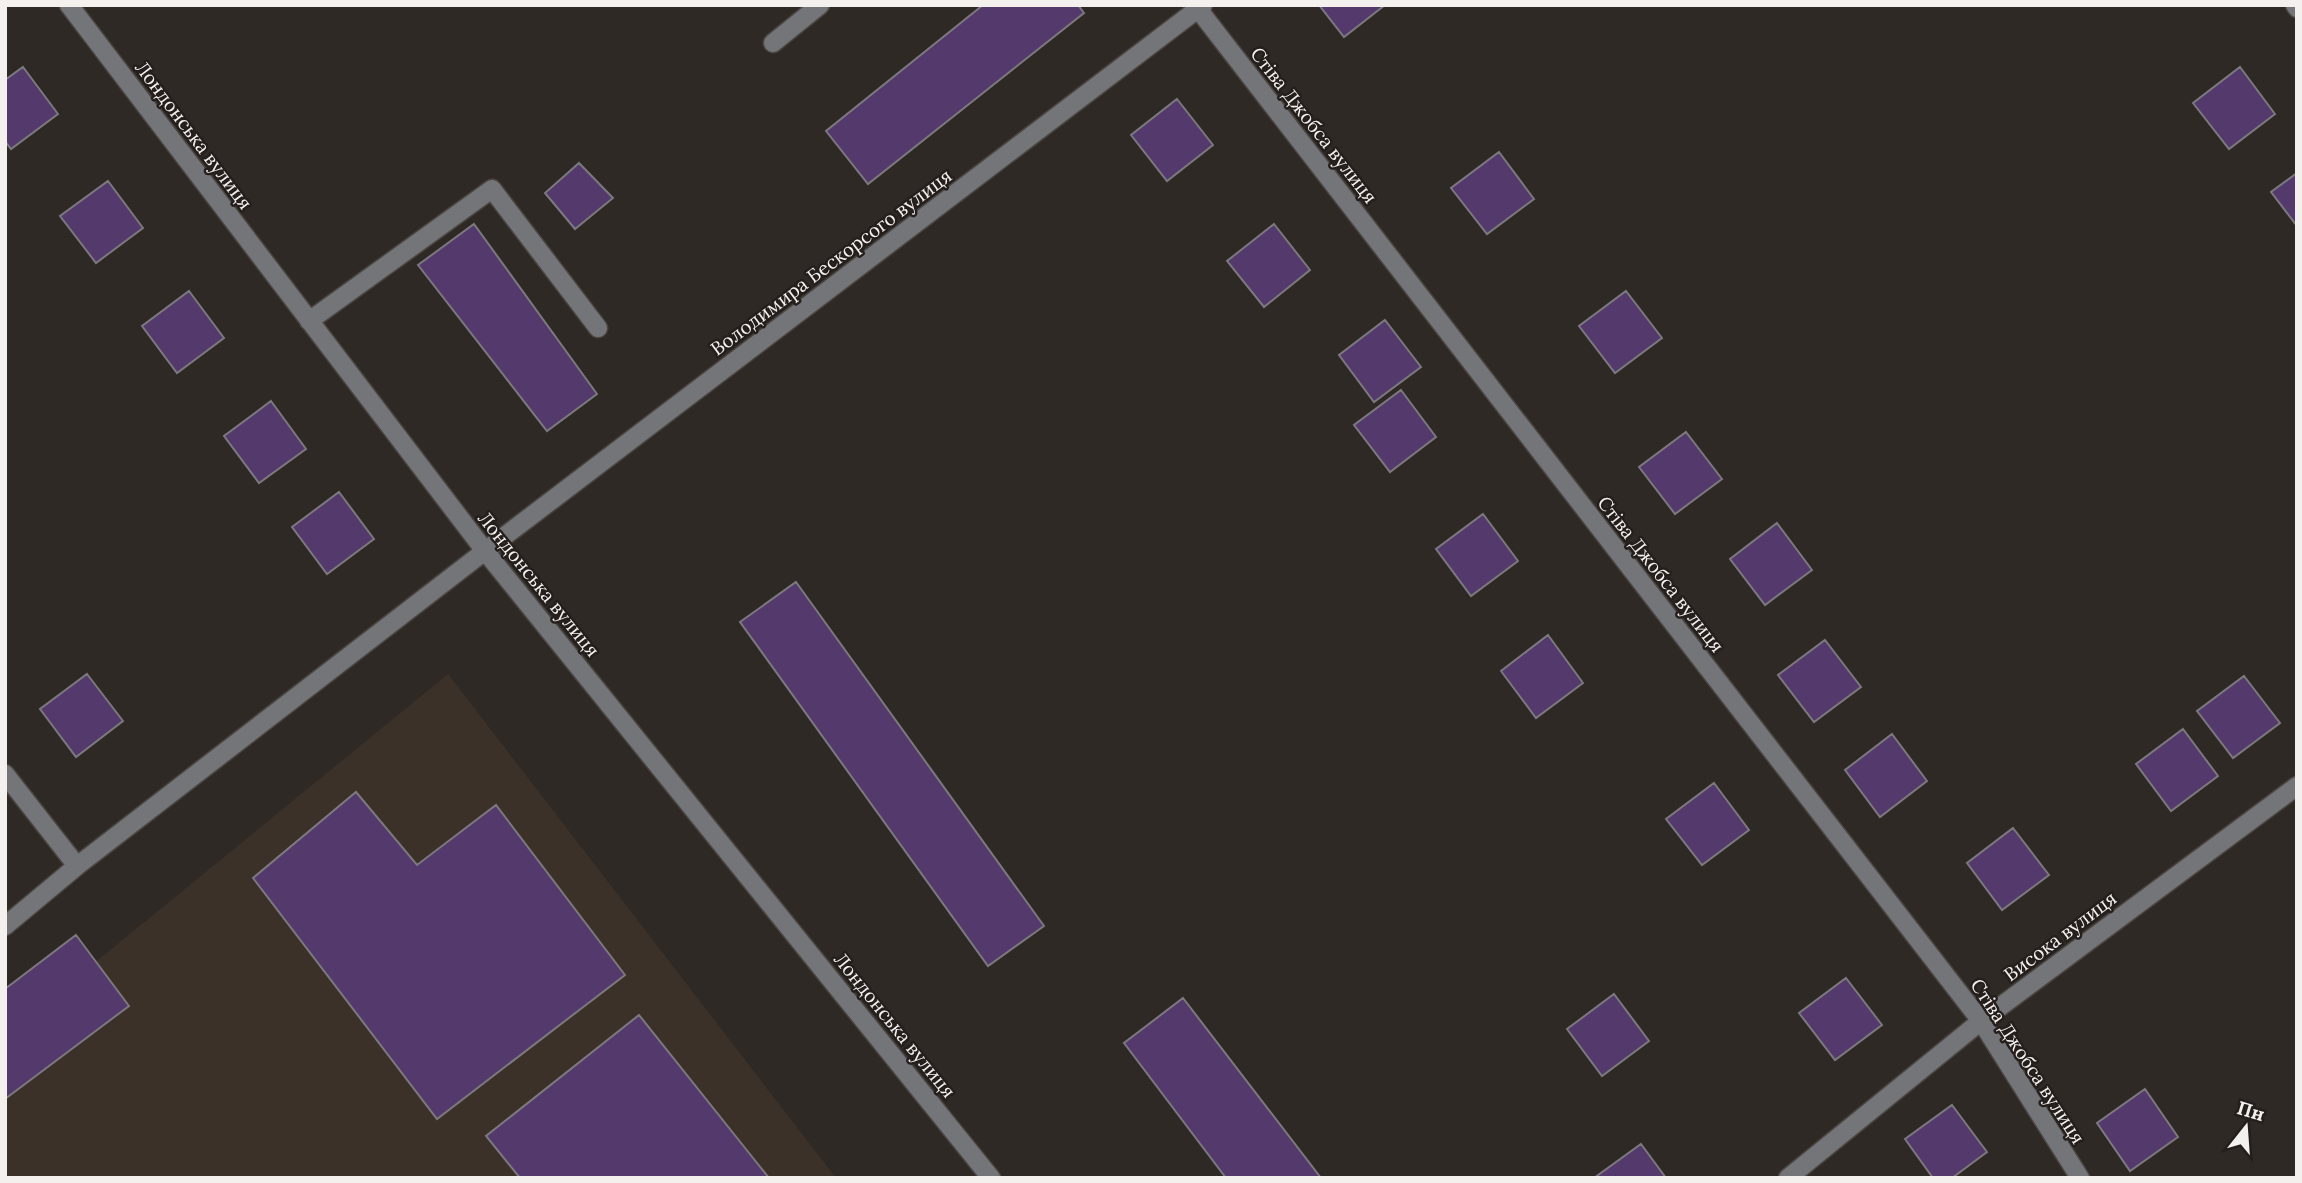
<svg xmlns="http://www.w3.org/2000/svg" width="2302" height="1183" viewBox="0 0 2302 1183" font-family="Lora,serif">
	<rect width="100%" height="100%" fill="#2e2925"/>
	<path fill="#3b3129" d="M448,674L836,1178H5V1036Z"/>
	<path fill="#54396c" stroke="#7b787e" stroke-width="2" d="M983,5H1078L1084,13L868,184L826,131Z
		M1319,5H1385L1344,37Z
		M23,67L58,114L11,149L5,141V80Z
		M2240,67L2275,114L2229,149L2193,103Z
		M1177,99L1213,145L1167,181L1131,135Z
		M1499,152L1534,199L1487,234L1451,188Z
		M579,163L613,198L575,229L545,193Z
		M2297,173V226L2271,192Z
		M108,181L143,228L96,263L60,216Z
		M474,224L597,394L547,431L418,265Z
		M1274,224L1310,270L1264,307L1227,261Z
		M189,291L224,338L177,373L142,326Z
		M1626,291L1662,338L1615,373L1579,326Z
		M1385,320L1421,367L1374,402L1339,355Z
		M1401,390L1436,437L1390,472L1354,425Z
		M271,401L306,449L259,483L224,436Z
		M1686,432L1722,479L1675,514L1639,467Z
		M339,492L374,539L327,574L292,527Z
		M1483,514L1518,561L1471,596L1436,549Z
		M1777,523L1812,570L1765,605L1730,559Z
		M796,582L1044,926L988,966L740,622Z
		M1548,635L1583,683L1536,718L1501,671Z
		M1825,640L1861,687L1814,722L1778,675Z
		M87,674L123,721L76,757L40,709Z
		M2244,676L2280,723L2233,758L2197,711Z
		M2183,729L2218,776L2171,811L2136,764Z
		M1892,734L1927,781L1880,817L1845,770Z
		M1714,783L1749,830L1702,865L1666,819Z
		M356,792L417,865L496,805L625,975L437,1119L253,878Z
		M2013,828L2049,875L2002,910L1967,863Z
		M76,935L129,1006L5,1099V989Z
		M1846,978L1882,1025L1835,1060L1799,1013Z
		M1614,994L1649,1041L1602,1076L1567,1029Z
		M1183,998L1321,1178H1226L1124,1043Z
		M639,1015L769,1178H520L486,1136Z
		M2145,1089L2178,1137L2130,1171L2097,1123Z
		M1952,1105L1987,1152L1952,1178H1933L1905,1139Z
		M1641,1144L1666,1178H1594Z"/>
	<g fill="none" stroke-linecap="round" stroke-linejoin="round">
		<defs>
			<path id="minor" d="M69,5L485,551L991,1178
				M1195,5L1981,1021L2080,1178
				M2295,5L2297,8
				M773,43L820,5
				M309,321L492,189L598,328
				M5,774L77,866
				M5,926L77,866L485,551L1203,5
				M1788,1178L1981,1021L2297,786"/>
		</defs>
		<use href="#minor" stroke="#4a4541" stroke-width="21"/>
		<use href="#minor" stroke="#747578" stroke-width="18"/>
	</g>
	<g text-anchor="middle" stroke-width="5" stroke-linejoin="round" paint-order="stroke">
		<g font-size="19" fill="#f4f0ee" stroke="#241f1c">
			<text transform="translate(1314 125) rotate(52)" y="7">Стіва Джобса вулиця</text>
			<text transform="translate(194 135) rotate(53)" y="7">Лондонська вулиця</text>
			<text transform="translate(831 262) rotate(-37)" y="7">Володимира Бескорсого вулиця</text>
			<text transform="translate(1661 574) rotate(52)" y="7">Стіва Джобса вулиця</text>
			<text transform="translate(539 584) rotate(51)" y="7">Лондонська вулиця</text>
			<text transform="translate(2060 936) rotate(-37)" y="7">Висока вулиця</text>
			<text transform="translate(895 1025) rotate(51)" y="7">Лондонська вулиця</text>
			<text transform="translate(2028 1061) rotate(57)" y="7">Стіва Джобса вулиця</text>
		</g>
	</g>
	<rect width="2302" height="1183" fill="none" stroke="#f4f0ee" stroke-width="14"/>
	<g transform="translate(2246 1127) rotate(17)" stroke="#241f1c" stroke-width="5" paint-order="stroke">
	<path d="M0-5L12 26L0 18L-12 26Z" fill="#f4f0ee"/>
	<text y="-10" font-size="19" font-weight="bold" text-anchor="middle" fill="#f4f0ee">Пн</text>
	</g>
</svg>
